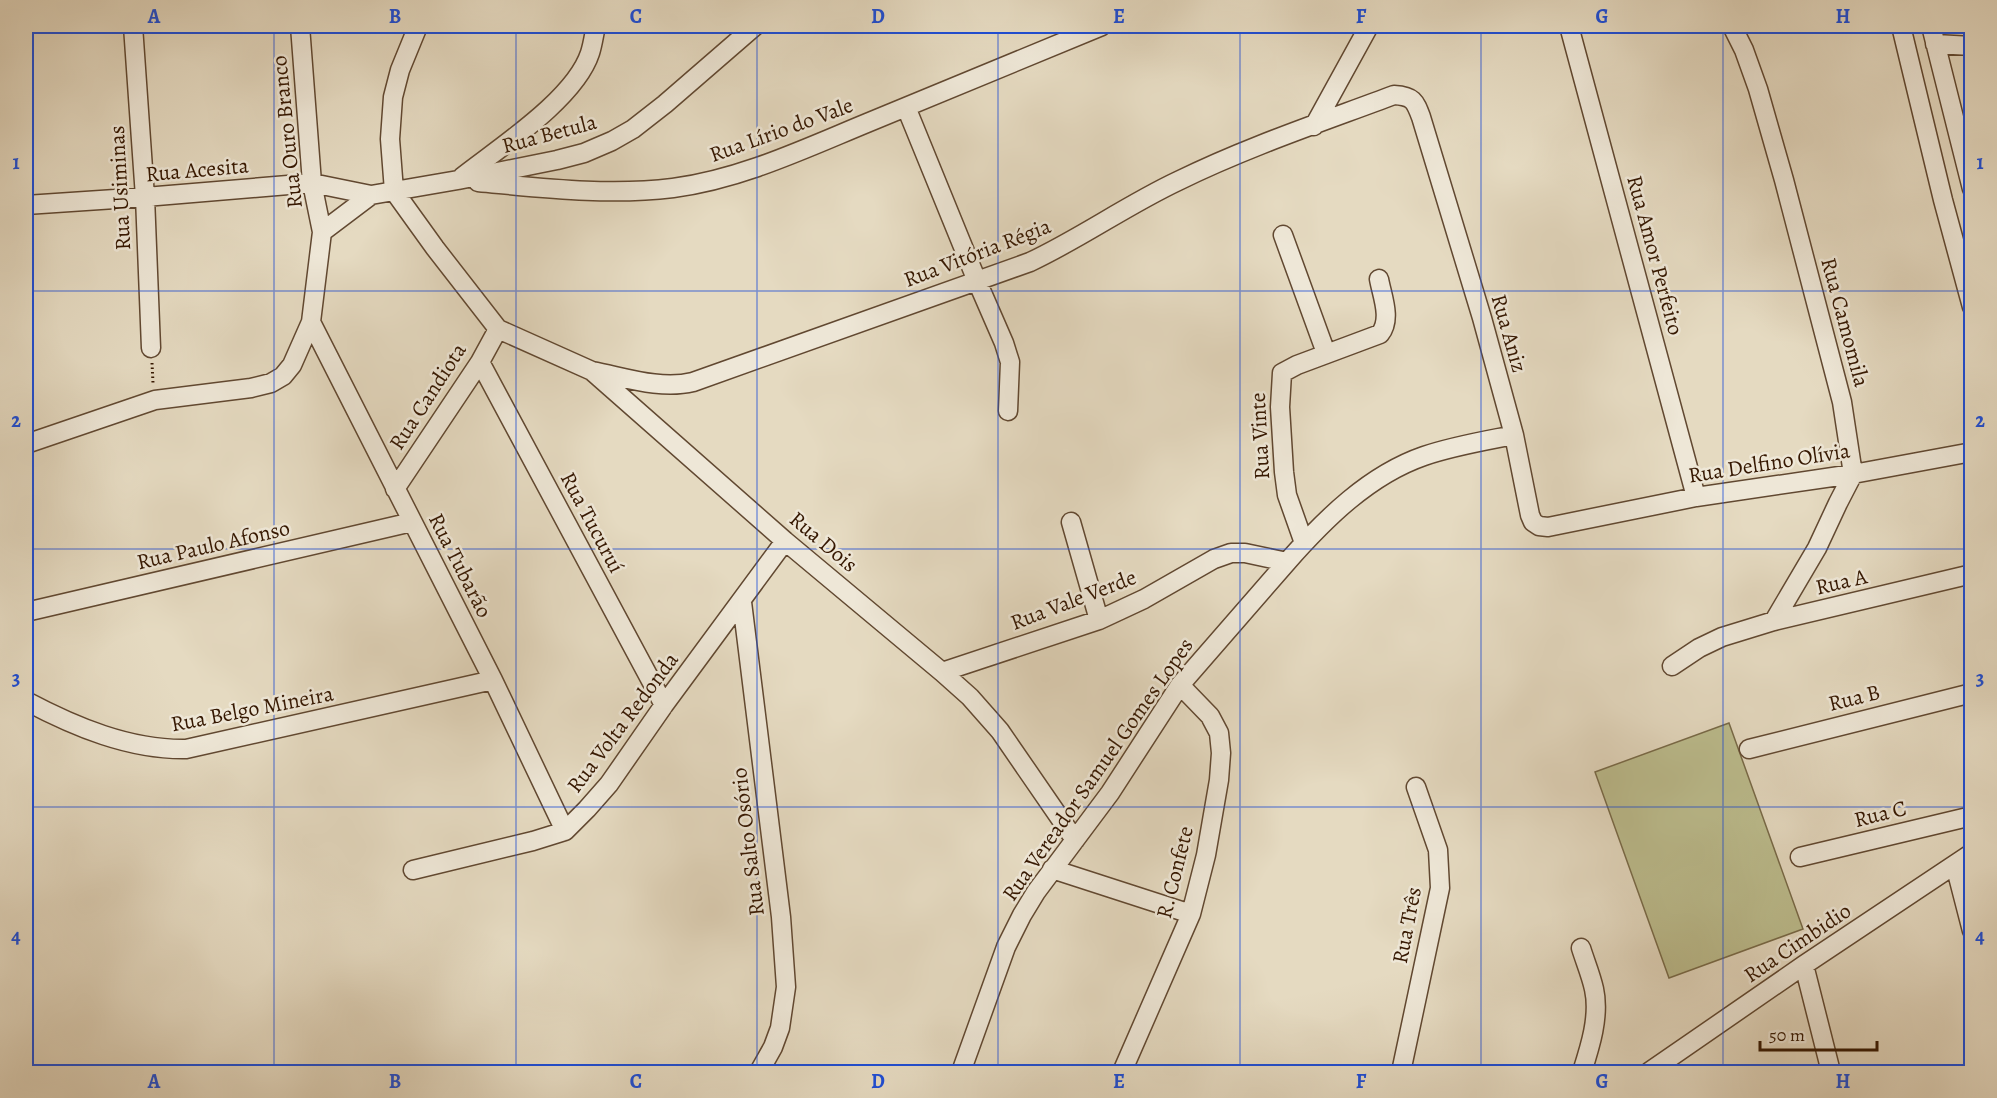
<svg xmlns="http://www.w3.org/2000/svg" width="1997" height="1098" viewBox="0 0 1997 1098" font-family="Alegreya,serif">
	<rect width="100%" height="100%" fill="#e5dac1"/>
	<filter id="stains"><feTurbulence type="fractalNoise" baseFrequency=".00333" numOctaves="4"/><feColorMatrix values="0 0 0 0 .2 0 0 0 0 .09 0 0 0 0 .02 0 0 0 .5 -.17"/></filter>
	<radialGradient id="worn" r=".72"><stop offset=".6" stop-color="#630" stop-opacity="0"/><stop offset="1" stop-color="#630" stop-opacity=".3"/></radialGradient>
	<path fill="#bcbd8e" stroke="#786a48" stroke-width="1.5" d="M1729,723L1803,929L1669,978L1595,772Z"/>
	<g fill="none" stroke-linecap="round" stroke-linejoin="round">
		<defs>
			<path id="minor" d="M133,26L145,197L151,348
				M300,26L312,183L322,232
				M418,26L400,70L393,97L390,139L394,191L435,248L498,329L592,371L785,541L942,672L970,697L1000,731L1075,840
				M1569,26L1696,497
				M1732,26L1744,50L1758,89L1784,180L1842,402L1853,474L1838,503L1817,548L1774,621
				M1901,26L1943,200L1972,307
				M1931,26L1972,189
				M1935,44L1972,46
				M906,107L977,281L1004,343L1010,362L1008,411
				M1314,126L1369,26
				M462,177C500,147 575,99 590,53C593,44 594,34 596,26
				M478,182C543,188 608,196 673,188C741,179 804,149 867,123C946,91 1024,58 1102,26
				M26,205L145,197L312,183L371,195L458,180L557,160L584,153L612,141L633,129L665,104L755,26
				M1283,235L1326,353
				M311,322L493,680L565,831
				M480,362L664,705
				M592,371C624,377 660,390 693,382L1030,262C1081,238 1127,205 1178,181C1247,147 1322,122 1394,95C1413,96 1415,101 1421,117L1482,318L1514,435L1530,515L1533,522L1539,526L1548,527L1696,497L1853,474L1972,452
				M26,444L155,400L251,388L271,383L283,376L292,365L311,322L322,232L371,195
				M395,489L480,362L498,329
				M1071,522L1099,620
				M1304,543L1287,495L1284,472L1280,407L1282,373L1297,365L1380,334C1392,319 1382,296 1379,279
				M742,602L781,917L786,987L780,1028L773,1047L759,1072
				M26,612L412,522
				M1672,666L1699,648L1722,637L1774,621L1972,574
				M942,672L1099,620L1144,599L1214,559L1231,553H1245L1287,562
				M26,701C75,727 130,750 186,749L493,680
				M1749,749L1972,693
				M1800,857L1972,816
				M1955,865L1972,931
				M1052,869L1191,914
				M413,870L533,841L565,831L587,809L609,784L664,705L785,541
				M1581,948C1585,961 1591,975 1594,989C1600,1016 1590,1047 1582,1072
				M1804,965L1831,1072
				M961,1072L1006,947L1022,915L1036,892L1110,793L1180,685L1287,562C1325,519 1369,475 1424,456C1453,446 1484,441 1514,435
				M1122,1072L1191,914L1206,855L1219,780L1221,753L1219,733L1210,716L1180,685
				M1401,1072L1440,888L1438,850L1416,787
				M1649,1072L1804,965L1972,853"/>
		</defs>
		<use href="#minor" stroke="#614831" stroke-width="21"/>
		<path stroke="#351701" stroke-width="3" stroke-dasharray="1.5 3" stroke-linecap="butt" d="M152,363L153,383"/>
		<use href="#minor" stroke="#eee7d7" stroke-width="18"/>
	</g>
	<path fill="none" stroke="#1d4ed8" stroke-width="1.5" stroke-opacity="0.55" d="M274,26V1072M516,26V1072M757,26V1072M998,26V1072M1240,26V1072M1481,26V1072M1723,26V1072M26,291H1972M26,549H1972M26,807H1972"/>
	<g text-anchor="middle" stroke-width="5" stroke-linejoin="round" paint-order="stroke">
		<g font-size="22" fill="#351701" stroke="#eee7d7">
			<text transform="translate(781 129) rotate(-20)" y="8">Rua Lírio do Vale</text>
			<text transform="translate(286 132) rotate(-96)" y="8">Rua Ouro Branco</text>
			<text transform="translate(549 133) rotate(-15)" y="8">Rua Betula</text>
			<text transform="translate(197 169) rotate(-5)" y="8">Rua Acesita</text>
			<text transform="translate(119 188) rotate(-93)" y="8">Rua Usiminas</text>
			<text transform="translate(977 252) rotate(-21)" y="8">Rua Vitória Régia</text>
			<text transform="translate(1656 255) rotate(75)" y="8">Rua Amor Perfeito</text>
			<text transform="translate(1846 322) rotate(75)" y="8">Rua Camomila</text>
			<text transform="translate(1510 333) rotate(74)" y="8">Rua Aniz</text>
			<text transform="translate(427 396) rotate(-57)" y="8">Rua Candiota</text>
			<text transform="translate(1259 436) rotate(-93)" y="8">Rua Vinte</text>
			<text transform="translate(1769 462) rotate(-9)" y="8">Rua Delfino Olívia</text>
			<text transform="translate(593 522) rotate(62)" y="8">Rua Tucuruí</text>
			<text transform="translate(824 541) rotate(40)" y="8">Rua Dois</text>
			<text transform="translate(213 544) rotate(-13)" y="8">Rua Paulo Afonso</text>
			<text transform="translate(461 565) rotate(63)" y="8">Rua Tubarão</text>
			<text transform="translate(1841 581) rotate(-13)" y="8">Rua A</text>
			<text transform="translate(1073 599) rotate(-21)" y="8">Rua Vale Verde</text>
			<text transform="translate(1854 697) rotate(-14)" y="8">Rua B</text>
			<text transform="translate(252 708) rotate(-11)" y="8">Rua Belgo Mineira</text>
			<text transform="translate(622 722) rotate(-53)" y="8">Rua Volta Redonda</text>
			<text transform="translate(1097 769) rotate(-55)" y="8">Rua Vereador Samuel Gomes Lopes</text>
			<text transform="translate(1880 813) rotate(-14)" y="8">Rua C</text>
			<text transform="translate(747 842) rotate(-97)" y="8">Rua Salto Osório</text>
			<text transform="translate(1174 872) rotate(-76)" y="8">R. Confete</text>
			<text transform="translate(1406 925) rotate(-79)" y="8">Rua Três</text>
			<text transform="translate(1797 942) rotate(-34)" y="8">Rua Cimbidio</text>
		</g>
	</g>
	<rect width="1997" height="1098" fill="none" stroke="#e5dac1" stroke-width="66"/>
	<path d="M1760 1041v9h117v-9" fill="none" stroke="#351701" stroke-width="3"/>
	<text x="1769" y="1041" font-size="18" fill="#351701" stroke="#eee7d7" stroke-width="4.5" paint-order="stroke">50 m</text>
	<rect x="33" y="33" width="1931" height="1032" fill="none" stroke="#1d4ed8" stroke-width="2"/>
	<g font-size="20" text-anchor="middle" font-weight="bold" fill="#1d4ed8">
		<text x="154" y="23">A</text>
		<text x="395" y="23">B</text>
		<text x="636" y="23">C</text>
		<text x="878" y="23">D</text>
		<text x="1119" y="23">E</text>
		<text x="1361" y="23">F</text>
		<text x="1602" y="23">G</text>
		<text x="1843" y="23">H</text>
		<text x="16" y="169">1</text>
		<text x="1980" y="169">1</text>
		<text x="16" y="427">2</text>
		<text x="1980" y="427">2</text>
		<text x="16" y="685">3</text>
		<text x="1980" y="685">3</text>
		<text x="16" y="943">4</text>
		<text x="1980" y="943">4</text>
		<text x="154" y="1088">A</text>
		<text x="395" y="1088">B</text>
		<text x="636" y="1088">C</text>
		<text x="878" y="1088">D</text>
		<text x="1119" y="1088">E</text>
		<text x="1361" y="1088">F</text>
		<text x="1602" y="1088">G</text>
		<text x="1843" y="1088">H</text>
	</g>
	<rect width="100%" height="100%" filter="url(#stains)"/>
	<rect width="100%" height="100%" fill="url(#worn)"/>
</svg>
